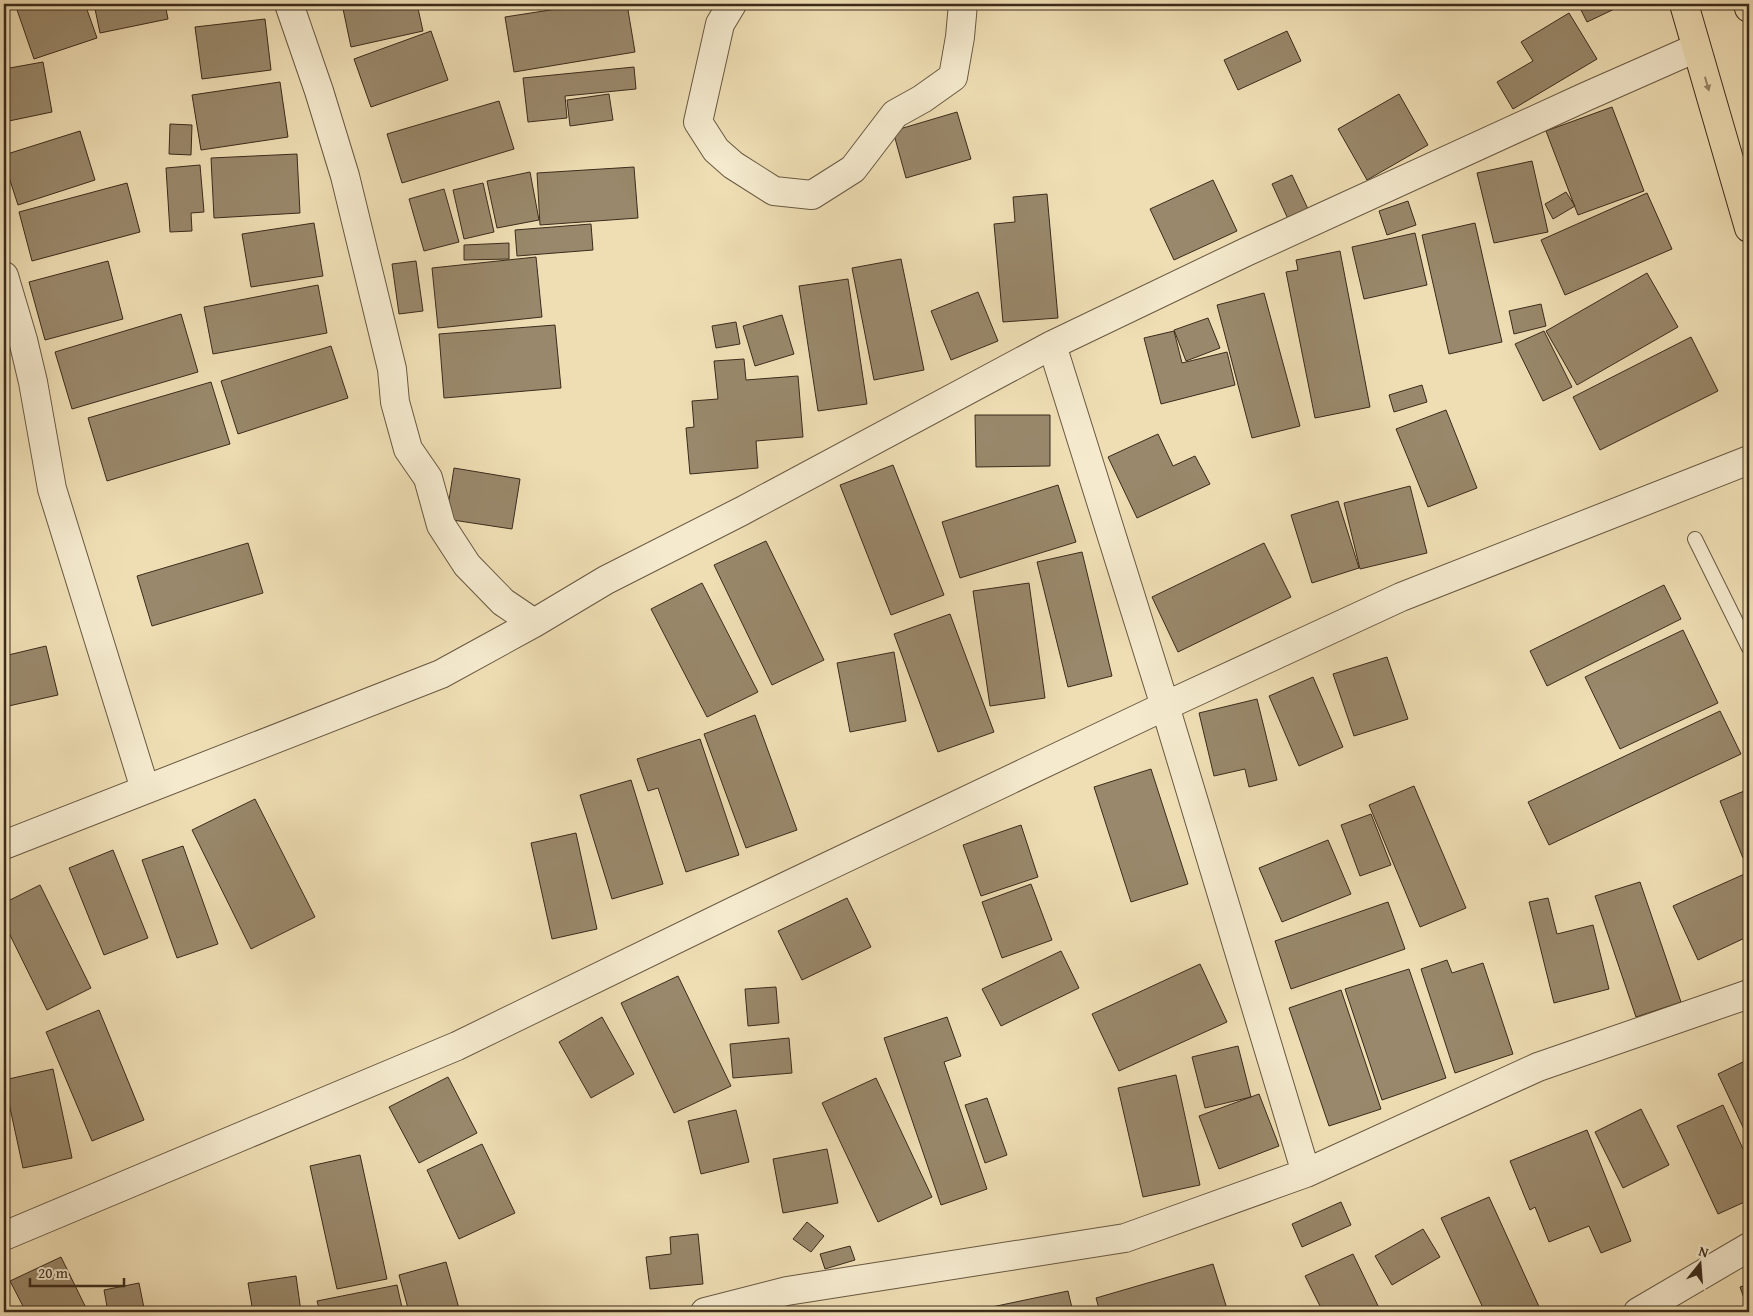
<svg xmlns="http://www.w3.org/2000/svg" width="1753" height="1316" viewBox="0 0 1753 1316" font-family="'Gentium Book Plus',serif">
	<rect width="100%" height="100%" fill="#efdeb4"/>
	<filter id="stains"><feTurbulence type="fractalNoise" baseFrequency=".004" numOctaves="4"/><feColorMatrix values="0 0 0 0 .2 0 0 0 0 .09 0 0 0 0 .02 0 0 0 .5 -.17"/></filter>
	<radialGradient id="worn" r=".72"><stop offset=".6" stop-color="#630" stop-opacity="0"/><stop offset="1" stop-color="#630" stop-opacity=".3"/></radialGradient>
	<path fill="#99886b" stroke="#3b2b1b" d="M15,4H85L97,38L34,59Z
		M94,4H165L168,19L100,33Z
		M342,4H417L423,31L351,47Z
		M589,4H627L635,52L514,72L505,17Z
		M1578,4H1625L1587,22Z
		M1569,13L1597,59L1513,109L1497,82L1533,61L1521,42Z
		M265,19L271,70L202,79L195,27Z
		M431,31L448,80L371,107L354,59Z
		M1287,31L1301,61L1238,90L1224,60Z
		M43,62L52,112L4,122V69Z
		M634,67L636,89L565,96L567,118L528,122L523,78Z
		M280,82L288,137L201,150L192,95Z
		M609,94L613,120L570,126L567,100Z
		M1399,94L1428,145L1367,180L1338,129Z
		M499,101L514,149L402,183L387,134Z
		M1612,107L1644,191L1578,215L1546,131Z
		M957,112L971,159L906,178L893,131Z
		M170,124L192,125L191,155L169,154Z
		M80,131L95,180L18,205L4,162V155Z
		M297,154L300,213L214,218L211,158Z
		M1532,161L1548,232L1494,243L1477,173Z
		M200,165L204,212L191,213L192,231L170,232L166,168Z
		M634,167L638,218L540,225L537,173Z
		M530,172L539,220L497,228L487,181Z
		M1292,175L1308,209L1288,219L1272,184Z
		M1213,180L1237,231L1174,260L1150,209Z
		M127,183L140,232L32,261L19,212Z
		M483,183L494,232L464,239L453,190Z
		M444,189L459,242L424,251L409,199Z
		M1566,192L1575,206L1553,219L1545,204Z
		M1647,193L1672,249L1565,295L1541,240Z
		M1047,194L1058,318L1003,322L994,224L1015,222L1013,197Z
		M1408,201L1416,225L1387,235L1379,211Z
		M314,223L323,276L251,287L242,234Z
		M1475,223L1502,342L1449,354L1422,235Z
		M591,224L593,250L517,256L515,230Z
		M1415,233L1427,285L1364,299L1352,247Z
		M509,243V259L464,260V245Z
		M1340,251L1370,407L1315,418L1286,272L1298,270L1296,260Z
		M536,257L542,317L438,328L432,268Z
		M901,259L924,370L874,380L852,268Z
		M108,261L123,319L45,340L29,282Z
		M416,261L423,311L399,314L392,264Z
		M1647,273L1678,327L1577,385L1546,331Z
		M848,279L867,404L818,411L799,286Z
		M318,285L327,333L213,354L204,307Z
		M978,292L998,341L951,360L931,311Z
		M1264,293L1300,426L1252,438L1217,305Z
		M1541,304L1546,326L1514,334L1509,311Z
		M181,314L198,372L72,409L55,352Z
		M782,315L794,354L755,366L743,326Z
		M1208,318L1220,348L1186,361L1174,330Z
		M736,322L740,344L716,348L712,326Z
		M555,325L561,388L444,398L439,334Z
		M1174,331L1182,363L1227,352L1235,385L1161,404L1144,338Z
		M1544,331L1572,387L1543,401L1515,344Z
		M1691,337L1718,391L1600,450L1573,397Z
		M331,346L348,398L238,434L221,381Z
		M744,359L746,380L798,376L803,437L756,441L758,468L690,474L686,428L694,427L692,401L718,399L714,361Z
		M211,382L230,444L107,481L88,418Z
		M1422,385L1427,402L1394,412L1389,395Z
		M1446,410L1477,488L1428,507L1396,429Z
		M975,415H1050V466L976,467Z
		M1158,434L1173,466L1195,456L1210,484L1137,518L1108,457Z
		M893,465L944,595L891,615L840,485Z
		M454,468L520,479L512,529L446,519Z
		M1058,485L1076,542L960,578L942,522Z
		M1410,486L1427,553L1360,569L1344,503Z
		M1338,501L1359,568L1312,583L1291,515Z
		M766,541L824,660L772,685L714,565Z
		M248,543L263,593L152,626L137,576Z
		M1264,543L1291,597L1178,652L1152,597Z
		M1082,552L1112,676L1068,687L1037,562Z
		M702,583L758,692L707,717L651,609Z
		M1029,583L1045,698L990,706L973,591Z
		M1664,585L1681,619L1547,686L1530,651Z
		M950,614L994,732L938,752L894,634Z
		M1683,630L1718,703L1620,749L1585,677Z
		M46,646L58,695L4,707V656Z
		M894,652L906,721L850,732L837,663Z
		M1387,657L1408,719L1354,736L1333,674Z
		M1313,677L1343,747L1299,766L1269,696Z
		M1257,699L1277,780L1249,787L1245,769L1214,776L1199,713Z
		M1720,711L1741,754L1549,845L1528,802Z
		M755,715L797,830L746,848L704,734Z
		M700,739L739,855L686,872L658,788L648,791L637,759Z
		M1151,769L1188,884L1131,902L1094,787Z
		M631,780L663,884L612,899L580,795Z
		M1414,786L1466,908L1420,927L1369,805Z
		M1749,789V855L1743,858L1720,801Z
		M255,799L315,917L251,949L192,830Z
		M1371,814L1391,865L1360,876L1341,825Z
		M1021,825L1038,877L981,896L963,845Z
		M576,833L597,929L552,939L531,843Z
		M1328,840L1351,894L1282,922L1259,868Z
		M183,846L218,944L177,958L142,860Z
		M113,850L148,938L104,955L69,868Z
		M1749,872V936L1698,960L1673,906Z
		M1640,882L1681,1002L1636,1017L1595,896Z
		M1031,884L1052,940L1002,958L982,902Z
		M40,885L91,988L47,1010L4,923V903Z
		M847,898L871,947L802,980L778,931Z
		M1548,898L1557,934L1593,925L1609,989L1554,1003L1529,902Z
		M1388,902L1405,949L1291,989L1275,941Z
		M1061,951L1079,988L1001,1026L982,989Z
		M1447,960L1452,973L1483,963L1513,1054L1455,1073L1421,969Z
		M1200,964L1227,1022L1119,1071L1092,1014Z
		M1409,969L1446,1078L1382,1100L1345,989Z
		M678,976L731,1086L674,1113L621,1003Z
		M776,987L779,1023L748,1026L745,989Z
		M1341,990L1381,1109L1329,1126L1289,1008Z
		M99,1010L144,1120L92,1141L46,1032Z
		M602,1017L634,1074L591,1098L559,1042Z
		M947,1017L961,1056L944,1062L987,1189L941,1205L884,1038Z
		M789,1038L792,1073L733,1078L730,1044Z
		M1238,1046L1251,1097L1205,1108L1192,1057Z
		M1749,1059V1140L1718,1074Z
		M53,1069L72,1158L23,1168L4,1080Z
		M1176,1075L1200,1185L1143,1197L1118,1088Z
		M448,1077L477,1133L419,1163L389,1107Z
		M876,1078L932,1197L878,1222L822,1103Z
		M1259,1094L1279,1146L1219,1169L1199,1116Z
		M987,1098L1007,1155L985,1163L965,1105Z
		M1723,1105L1749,1162V1200L1718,1214L1677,1126Z
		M1641,1109L1669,1165L1623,1188L1595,1132Z
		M736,1110L749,1162L701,1174L688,1121Z
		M1587,1130L1631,1241L1601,1253L1589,1226L1549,1242L1535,1207L1530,1210L1510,1161Z
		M482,1144L515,1213L459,1239L427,1170Z
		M827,1149L838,1203L783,1213L773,1159Z
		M360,1155L387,1279L337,1289L310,1166Z
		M1489,1197L1541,1311L1538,1312H1485L1441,1218Z
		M1341,1202L1351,1225L1302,1247L1292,1224Z
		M807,1222L824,1236L811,1252L793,1239Z
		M1423,1229L1440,1257L1392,1285L1375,1256Z
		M698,1234L703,1284L650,1289L646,1257L671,1254L670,1237Z
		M850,1246L855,1260L825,1269L820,1254Z
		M1353,1254L1381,1312H1323L1305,1276Z
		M61,1257L88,1312H26L10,1281Z
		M446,1262L460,1312H409L399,1275Z
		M1213,1264L1228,1312H1100L1096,1298Z
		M296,1276L301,1312H253L248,1283Z
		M139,1283L144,1308L121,1312H108L104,1290Z
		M1749,1284V1312L1740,1287Z
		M397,1285L403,1312H320L317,1301Z
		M4,1290L10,1312H4Z
		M1068,1291L1073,1312H968Z"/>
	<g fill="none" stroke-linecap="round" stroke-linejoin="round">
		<defs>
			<path id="service" d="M1695,539L1749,648"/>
			<path id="minor" d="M289,4L319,91L345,176L392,369L395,402L408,449L428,478L441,525L467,565L503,602L534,623
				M732,4L720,24L698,122L716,150L733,165L774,191L812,195L853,169L895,114L922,99L953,77L960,37L963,4
				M4,276L23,340L33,382L52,489L145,789
				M1052,345L1165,706L1306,1173
				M4,845L441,674L534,623L606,580L742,511L1052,345L1246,252L1585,97L1696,48
				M4,1236L457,1046L734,911L1165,706L1401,597L1749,460
				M705,1312L787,1291L1125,1238L1306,1173L1538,1067L1749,994
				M1638,1312L1749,1247"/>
			<path id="primary" d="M1684,4L1749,228
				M1748,4L1749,8"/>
		</defs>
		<use href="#service" stroke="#685841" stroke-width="16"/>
		<use href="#minor" stroke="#685841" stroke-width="30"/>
		<use href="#primary" stroke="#3b2b1b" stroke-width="30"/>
		<use href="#service" stroke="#f5eace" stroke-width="14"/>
		<use href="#minor" stroke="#f5eace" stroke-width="28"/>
		<use href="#primary" stroke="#efdeb4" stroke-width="28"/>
	</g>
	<defs><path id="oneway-solid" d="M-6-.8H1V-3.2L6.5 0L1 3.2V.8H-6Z" transform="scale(1.25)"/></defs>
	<use fill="#958468" href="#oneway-solid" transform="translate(1707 84) rotate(74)"/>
	<rect width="1753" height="1316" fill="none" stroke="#efdeb4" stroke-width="20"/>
	<rect x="5" y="5" width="1743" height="1306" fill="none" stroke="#3b2b1b" stroke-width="2.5"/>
	<rect x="10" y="10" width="1733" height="1296" fill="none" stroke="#3b2b1b"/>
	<g transform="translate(1700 1264) rotate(17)" stroke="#f5eace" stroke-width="4" paint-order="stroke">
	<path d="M0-4L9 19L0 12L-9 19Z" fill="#3b2b1b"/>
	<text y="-8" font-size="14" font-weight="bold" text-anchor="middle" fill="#3b2b1b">N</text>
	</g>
	<path d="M30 1278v8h94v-8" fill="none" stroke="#3b2b1b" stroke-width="2.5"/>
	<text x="38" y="1278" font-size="15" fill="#3b2b1b" stroke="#f5eace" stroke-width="4" paint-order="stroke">20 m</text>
	<rect width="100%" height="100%" filter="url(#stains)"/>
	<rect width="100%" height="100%" fill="url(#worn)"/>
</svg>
